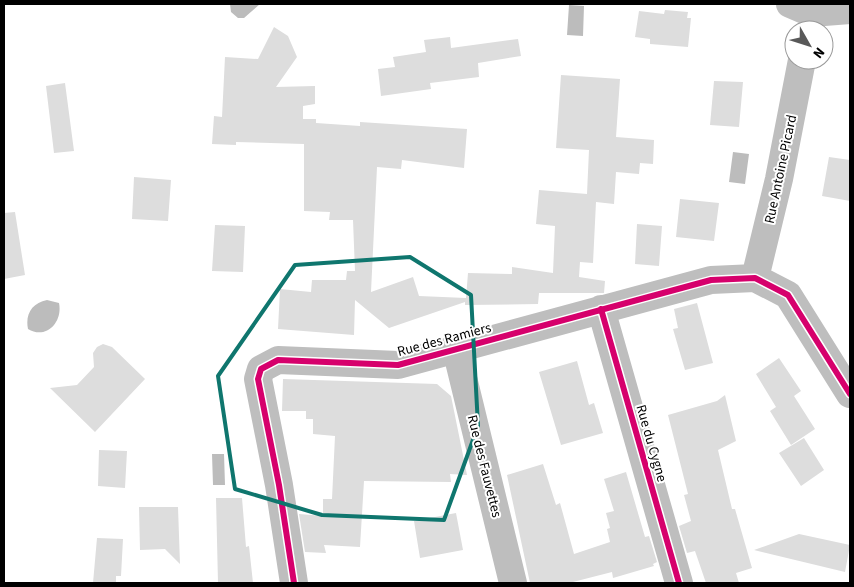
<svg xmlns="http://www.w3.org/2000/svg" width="854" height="587" viewBox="0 0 854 587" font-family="'Source Sans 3',sans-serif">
	<rect width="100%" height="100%" fill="#fff"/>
	<path fill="#bcbcbc" d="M230,4H260L244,18H238L231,12Z
		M569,5L584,6L583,36L567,35Z
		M733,152L749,154L745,184L729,182Z
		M47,300L59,303C63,322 46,340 28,329C25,314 32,303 47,300Z
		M212,454H224L225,485H213Z"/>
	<path fill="#ddd" d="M665,10L688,12L687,18H691L688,47L650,44V39L635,37L639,11L664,14Z
		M274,27L288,36L297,57L276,87L315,86V104L303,106V119H316V123L360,126V122L467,129L464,168L402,160L401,169L377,167L371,292L413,277L419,296L466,298L468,273L512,274V267L553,273L555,226L536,224L539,190L587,194L589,150L556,148L561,75L620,79L616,137L654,140L653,164L640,163L639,174L616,172L614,204L596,202L593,263L580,262L579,277L605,281L604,293H539L538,304L465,305V302L389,328L355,300L354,335L278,329L280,289L311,292L312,280H346L347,271H355L353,220H329L330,212L304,211V144L236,142V145L212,144L214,116L222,117L225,57L258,59Z
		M450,37L451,48L518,39L521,56L478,63L479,77L430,83L431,89L381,96L378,69L395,67L393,57L426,52L424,40Z
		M714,81L743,82L739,127L710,125Z
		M65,83L74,151L54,153L46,86Z
		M829,157L850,160V201L822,196Z
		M134,177L171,180L168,221L132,219Z
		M680,199L719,203L714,241L676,237Z
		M15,212L25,275L4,279V213Z
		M637,224L662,226L659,266L635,264Z
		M215,225L245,226L243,272L212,271Z
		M697,303L713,363L685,370L673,329L678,328L674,309Z
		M103,344L112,347L145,379L95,432L50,388L77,385L94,367L93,353L97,347Z
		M779,358L801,391L794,396L815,429L791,445L770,411L776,407L756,374Z
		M577,361L589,405L594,403L603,433L561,445L539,372Z
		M283,379L437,384L451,396L467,475L450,474L451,482L364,481L360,547L324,545L326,553L305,552L299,514L323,516V499H332L335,436L313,434V419H306V411H282Z
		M725,395L736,441L718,450L732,509H735L752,568L736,573L739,583H706L695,551L687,553L679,526L691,521L684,495L688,494L668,415L717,401Z
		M804,438L824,470L801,486L779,453Z
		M99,450L127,451L125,488L98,486Z
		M543,464L556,505L560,503L574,554L610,542L607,529L610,528L606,513L614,511L604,479L626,472L645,537L649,536L657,562L653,564L654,566L613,578L612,572L569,583H530L507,475Z
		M216,498H242L246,547L249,546L253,583H218Z
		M139,507H178L180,564L165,549L140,550Z
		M456,513L463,550L420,558L414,521Z
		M799,534L850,545L845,572L754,550Z
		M97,538L123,539L121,576H116V583H93Z"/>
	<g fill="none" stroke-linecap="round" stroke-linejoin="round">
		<path stroke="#bebebe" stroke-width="28" d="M790,4L811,13L850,10
			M755,278L779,179L802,60
			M601,309L679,583
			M456,349L513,583
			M294,583L279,485L258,379L261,369L278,360L398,365L711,280L755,278L788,295L850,394"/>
		<defs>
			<path id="cycleway" d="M601,309L679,583
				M294,583L279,485L258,379L261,369L278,360L398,365L711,280L755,278L788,295L850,394"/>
		</defs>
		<use href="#cycleway" stroke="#fff" stroke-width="9"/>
		<use href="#cycleway" stroke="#d6006c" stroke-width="6"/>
	</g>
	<path fill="none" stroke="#0f766e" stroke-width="4" stroke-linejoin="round" d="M410,257L471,295L478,426L444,520L322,515L235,489L218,376L295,265Z"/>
	<g text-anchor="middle" stroke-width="4" stroke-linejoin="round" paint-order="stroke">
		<g font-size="14" fill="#000" stroke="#fff">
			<text transform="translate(780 169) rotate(-78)" y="5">Rue Antoine Picard</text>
			<text transform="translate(444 339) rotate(-15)" y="5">Rue des Ramiers</text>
			<text transform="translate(652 443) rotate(74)" y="5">Rue du Cygne</text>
			<text transform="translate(485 466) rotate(76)" y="5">Rue des Fauvettes</text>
		</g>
	</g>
	<rect width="854" height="587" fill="none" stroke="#000000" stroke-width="10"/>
	<g transform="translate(809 45) rotate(129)"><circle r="24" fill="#ffffff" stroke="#999999"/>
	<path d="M0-4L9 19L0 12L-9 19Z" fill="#595959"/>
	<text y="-8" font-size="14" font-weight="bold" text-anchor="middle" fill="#000000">N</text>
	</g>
</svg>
